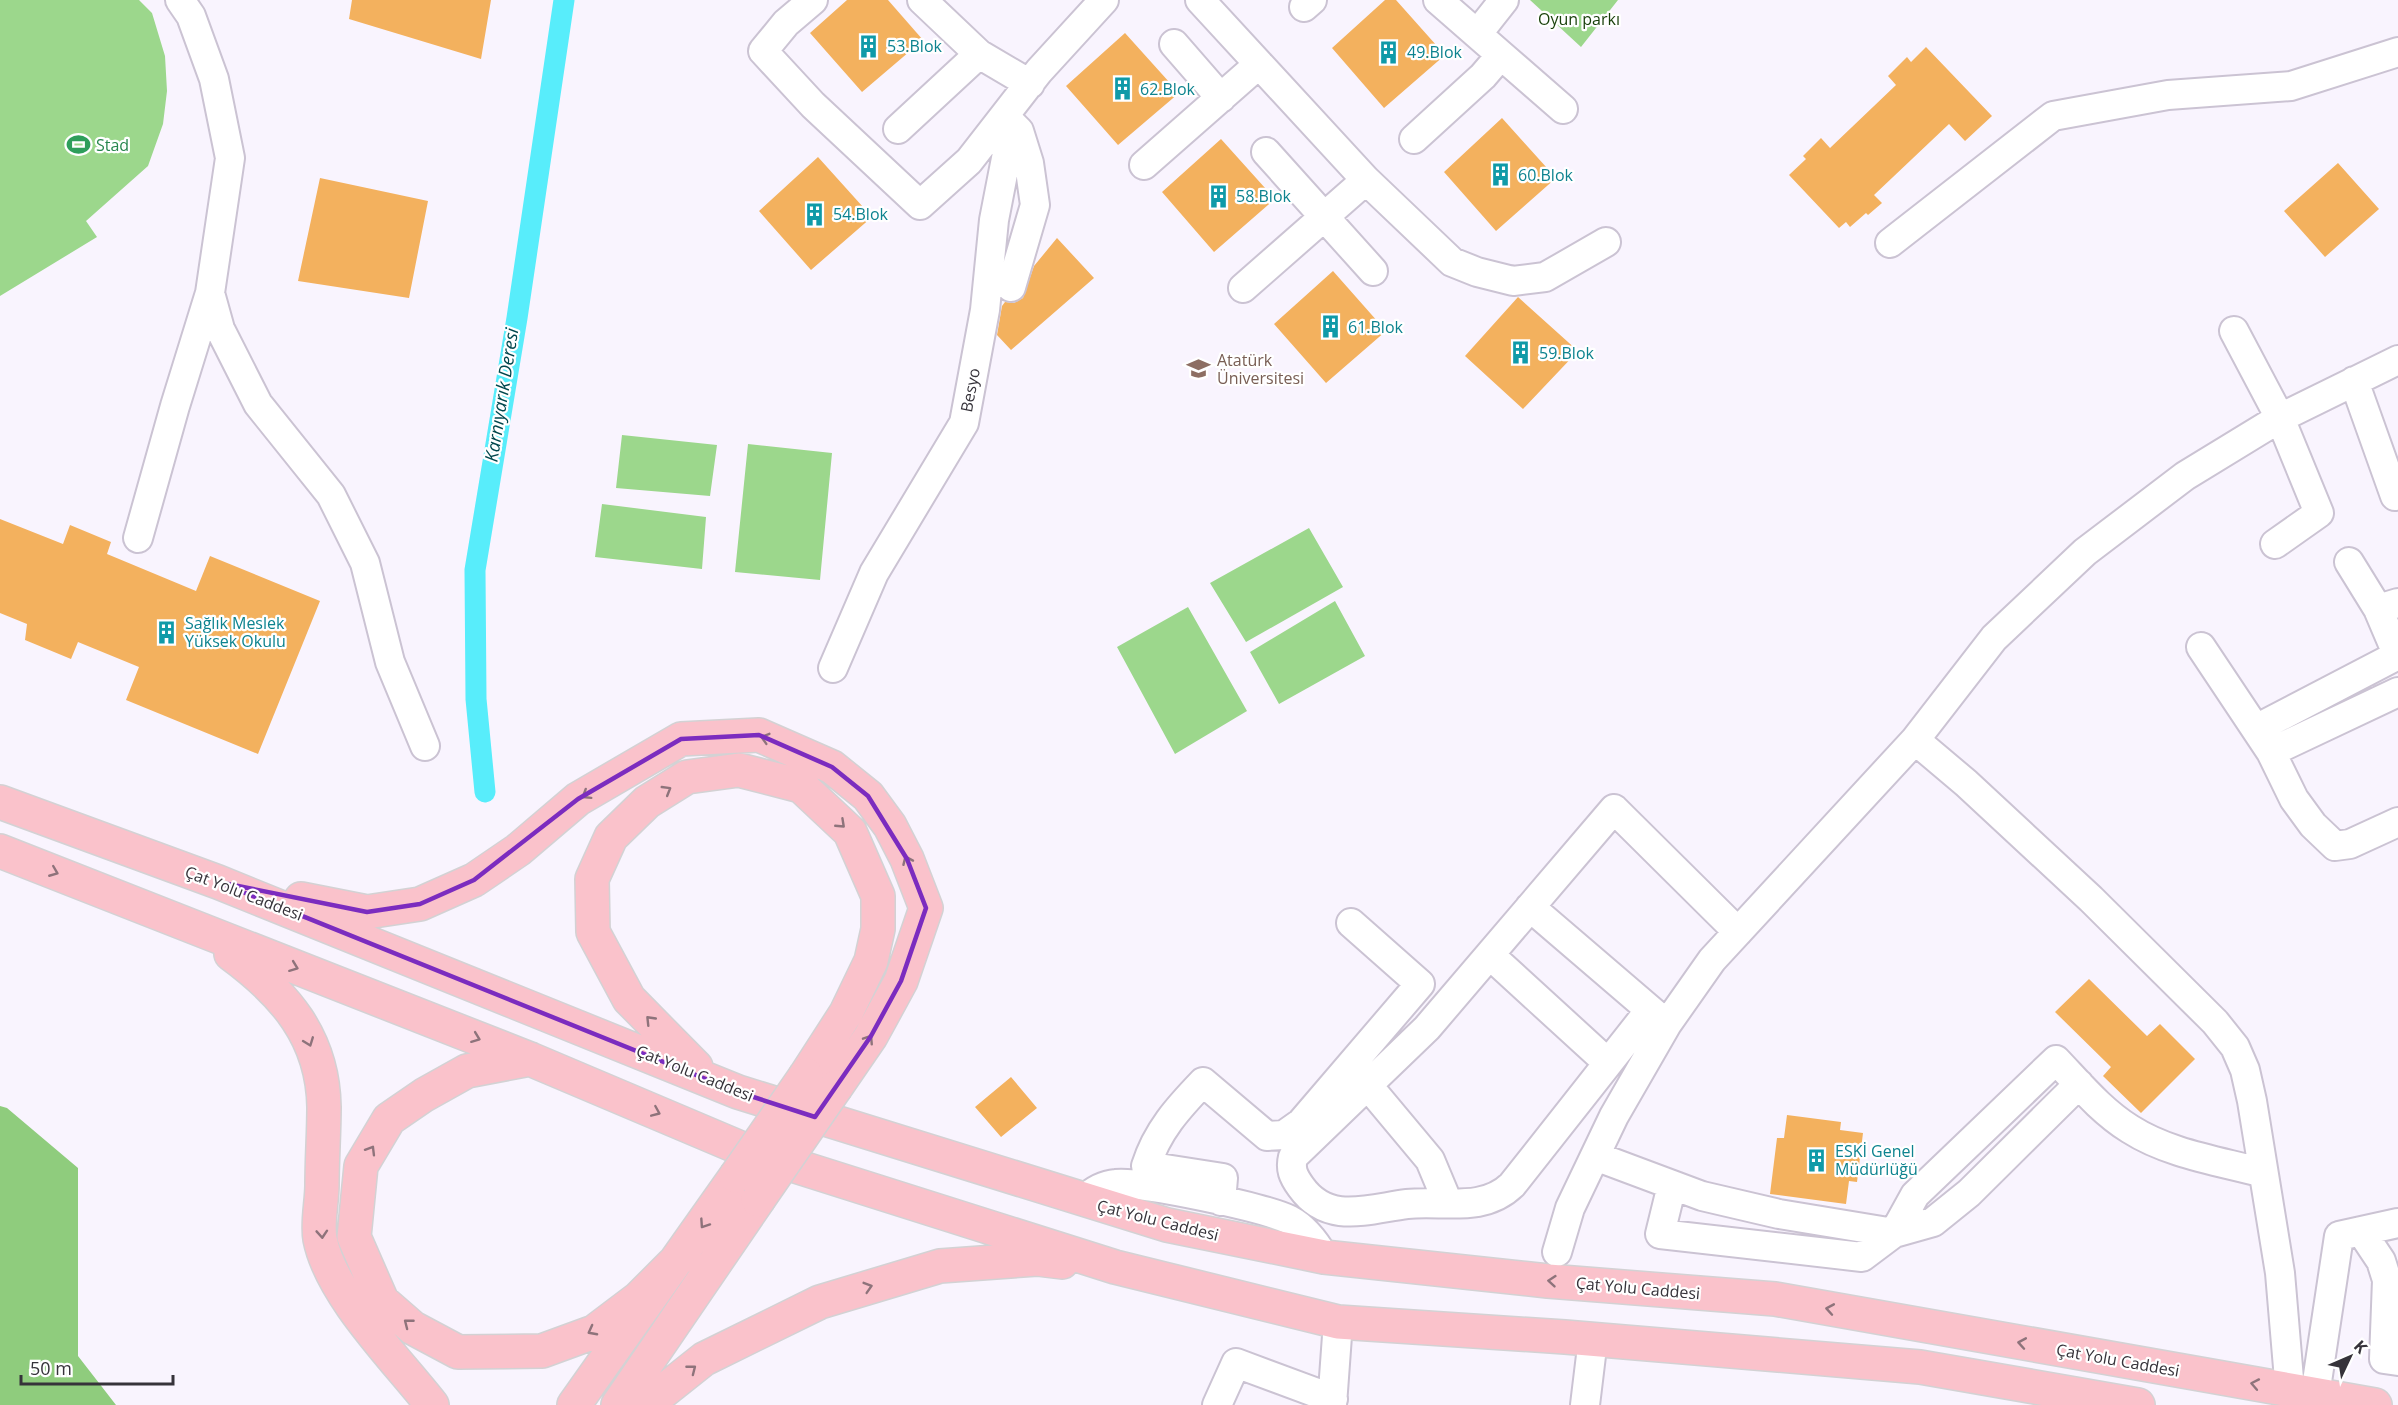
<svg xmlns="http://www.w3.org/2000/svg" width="2398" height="1405" viewBox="0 0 2398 1405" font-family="'Open Sans',sans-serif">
	<rect width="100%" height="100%" fill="#f9f4fe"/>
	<path fill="#9cd78c" d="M0,0H139L152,13L165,56L167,91L163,124L148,166L86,221L97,237L0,296Z
		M1530,0H1618L1581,47Z
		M622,435L717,445L710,496L616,488Z
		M748,444L832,453L820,580L735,572Z
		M602,504L706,517L702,569L595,557Z
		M1309,528L1343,587L1246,642L1210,583Z
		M1335,601L1365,656L1279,704L1250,652Z
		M1188,607L1247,711L1175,754L1117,647Z"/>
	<path fill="#8fcc7d" d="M0,1106L7,1108L78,1168V1356L116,1405H0Z"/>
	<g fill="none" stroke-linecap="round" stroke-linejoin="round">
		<path stroke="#58edfb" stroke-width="21" d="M485,792L476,699L475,570L517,318L564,0"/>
	</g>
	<path fill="#f3b15e" d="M352,0H491L481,59L349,19Z
		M847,0H888L923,40L862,92L810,33Z
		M1385,0H1396L1445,55L1384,108L1332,48Z
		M1125,33L1179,93L1118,145L1066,86Z
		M1926,47L1992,116L1965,141L1949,124L1874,195L1882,203L1868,215L1866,213L1850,227L1846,222L1839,228L1789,175L1806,159L1803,156L1821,138L1830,148L1896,85L1888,76L1907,57L1911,62Z
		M1502,118L1556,178L1496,231L1444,172Z
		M1221,139L1275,199L1214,252L1162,192Z
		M818,157L872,217L811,270L759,211Z
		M2338,163L2379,209L2325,257L2284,211Z
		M320,178L428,201L409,298L298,281Z
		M1057,238L1094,278L1011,350L997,335L1002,306L1005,302L1014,303L1023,298L1034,266Z
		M1333,271L1386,331L1326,383L1274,324Z
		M1518,297L1578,351L1523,409L1465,356Z
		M0,519L63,544L70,525L111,542L107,554L196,591L210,556L320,601L258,754L126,700L139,667L78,642L71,659L25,640L27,624L0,613Z
		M2089,979L2147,1036L2160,1024L2195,1059L2141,1113L2103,1076L2111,1067L2055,1012Z
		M1011,1077L1037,1108L1001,1137L975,1107Z
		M1787,1115L1841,1122L1840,1130L1863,1133L1857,1182L1849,1181L1846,1204L1770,1194L1777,1138H1784Z"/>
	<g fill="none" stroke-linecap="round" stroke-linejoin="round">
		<defs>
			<path id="minor" d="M813,0L786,23L763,51L813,105L920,205L969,161L1039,71L1104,0
				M922,0L979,54L1030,84
				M1200,0L1366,180L1452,262L1477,272L1513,281L1545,277L1606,242
				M1304,7L1312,0
				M1478,33L1504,0
				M1174,44L1221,98
				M1501,55L1563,109
				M1009,121L1019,131L1029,163L1035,205L1011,287
				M898,129L979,54
				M1414,139L1483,76L1501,55L1438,0
				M1266,152L1373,271
				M1144,165L1259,64
				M1890,243L2053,116L2168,95L2291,86L2398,52
				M1243,288L1366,180
				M210,293L220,329L258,404L331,495L365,563L390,662L425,746
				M2234,331L2280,418L2319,513L2275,544
				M2354,381L2395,496L2398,494
				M138,538L175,406L210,293L230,158L214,79L191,16L180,0
				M2349,562L2378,609
				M2398,603L2378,609L2398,656
				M2201,647L2271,752L2294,799L2313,825L2335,846L2350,844L2398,822
				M833,668L874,573L964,423L985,310L994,220L1009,143L1005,117
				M2256,729L2398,655
				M1915,740L1966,783L2091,899L2215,1022L2235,1047L2245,1070L2252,1101L2280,1273L2290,1391
				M2271,752L2398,692
				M1530,907L1663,1021
				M1491,956L1608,1063
				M1650,1010L1512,1185C1483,1213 1443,1200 1407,1204C1368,1209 1328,1225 1301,1187C1293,1176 1290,1169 1293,1157L1427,1028L1614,809L1738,932
				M1369,1087L1430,1160L1448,1203
				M1595,1156L1702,1196L1779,1214L1894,1233
				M1672,1185L1660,1234L1862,1257L1894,1233L1933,1222L1969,1193L2079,1084
				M1084,1200C1093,1191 1103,1185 1116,1184C1141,1181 1266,1208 1290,1220C1305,1228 1316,1243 1324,1257
				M1221,1201L1223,1178L1146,1166C1157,1131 1178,1108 1203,1082L1267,1136L1284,1135L1301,1123L1420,984L1351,923
				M2361,1231L2381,1261L2387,1280L2384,1359L2398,1361
				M1894,1233L1915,1195L2056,1060C2079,1084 2101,1111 2130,1129C2169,1154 2219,1161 2263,1173
				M1557,1252L1570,1208L1614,1116L1667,1024L1712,960L1915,740L1994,638L2085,552L2185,476L2280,418L2398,360
				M2315,1395L2339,1236L2398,1223
				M1217,1405L1236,1363L1333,1399
				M1332,1405L1338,1322
				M1585,1405L1593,1339"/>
			<path id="highway" d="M0,802L218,882L738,1092L1167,1225L1324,1257L1548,1281L1775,1299L2375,1405
				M0,851L530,1059L745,1150L1115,1267L1338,1322L1565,1337L1920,1367L2138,1405
				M301,899L367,912L420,904L474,880L518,850L578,799L681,739L759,735L832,767L868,796L890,826L907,859L926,908L901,981L871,1036L836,1087
				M231,954C284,993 323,1037 324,1107C324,1133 322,1159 322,1185C322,1202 317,1223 320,1239C331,1295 397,1360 432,1405
				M530,1059L467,1071L424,1095L389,1119L361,1166L354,1237L382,1301L413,1328L458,1352L542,1351L594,1332L639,1298L684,1253
				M696,1067L629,999L593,932L592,879L611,837L647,802L687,777L739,770L801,786L850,832L878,896V929L871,961L846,1013L806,1075
				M574,1405L736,1176
				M618,1405L758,1200
				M646,1405L704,1359L820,1302L940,1266L1037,1259L1062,1262"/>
		</defs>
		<use href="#minor" stroke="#cbc3d3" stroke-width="32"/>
		<use href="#highway" stroke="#d3d2d4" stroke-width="36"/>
		<use href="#minor" stroke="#fff" stroke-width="28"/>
		<use href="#highway" stroke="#fac2cb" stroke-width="33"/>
		<defs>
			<path id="highway-bridge" d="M736,1176L806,1075
				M758,1200L836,1087"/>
		</defs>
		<use href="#highway-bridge" stroke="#d3d2d4" stroke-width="36" stroke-linecap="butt"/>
		<use href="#highway-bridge" stroke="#fac2cb" stroke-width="33"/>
	</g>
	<defs><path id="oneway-chevron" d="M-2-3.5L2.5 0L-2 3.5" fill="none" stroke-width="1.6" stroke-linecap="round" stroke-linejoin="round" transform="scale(1.5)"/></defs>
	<g stroke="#8e737b">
		<use href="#oneway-chevron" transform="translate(765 738) rotate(-163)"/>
		<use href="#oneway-chevron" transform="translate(667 790) rotate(-31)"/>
		<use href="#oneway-chevron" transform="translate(586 795) rotate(148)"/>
		<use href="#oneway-chevron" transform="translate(841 824) rotate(43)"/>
		<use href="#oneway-chevron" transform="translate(907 860) rotate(-114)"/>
		<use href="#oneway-chevron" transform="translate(54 872) rotate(22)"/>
		<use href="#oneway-chevron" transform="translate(294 967) rotate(21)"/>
		<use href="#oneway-chevron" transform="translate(650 1020) rotate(-134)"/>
		<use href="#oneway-chevron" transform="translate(476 1038) rotate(21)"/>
		<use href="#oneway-chevron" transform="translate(869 1039) rotate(-57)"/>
		<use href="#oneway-chevron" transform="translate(309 1042) rotate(69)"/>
		<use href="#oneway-chevron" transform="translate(656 1112) rotate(23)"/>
		<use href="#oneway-chevron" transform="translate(371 1150) rotate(-59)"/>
		<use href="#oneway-chevron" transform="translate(704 1224) rotate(124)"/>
		<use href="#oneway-chevron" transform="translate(322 1234) rotate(86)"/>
		<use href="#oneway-chevron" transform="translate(1552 1281) rotate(-175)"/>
		<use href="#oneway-chevron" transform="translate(868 1287) rotate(-17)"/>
		<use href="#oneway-chevron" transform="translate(1830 1309) rotate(-170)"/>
		<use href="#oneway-chevron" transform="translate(408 1323) rotate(-142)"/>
		<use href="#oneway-chevron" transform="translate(592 1331) rotate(152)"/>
		<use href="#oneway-chevron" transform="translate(2022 1343) rotate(-170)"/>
		<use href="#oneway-chevron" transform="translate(692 1369) rotate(-38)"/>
		<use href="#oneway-chevron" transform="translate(2255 1384) rotate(-169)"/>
	</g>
	<path fill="none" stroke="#7b2cbf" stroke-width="4.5" stroke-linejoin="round" d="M759,735L832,767L868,796L907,859L926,908L901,981L871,1036L815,1117L738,1092L218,882L367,912L420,904L474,880L578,799L681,739Z"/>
	<defs>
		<symbol id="building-bare" viewBox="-9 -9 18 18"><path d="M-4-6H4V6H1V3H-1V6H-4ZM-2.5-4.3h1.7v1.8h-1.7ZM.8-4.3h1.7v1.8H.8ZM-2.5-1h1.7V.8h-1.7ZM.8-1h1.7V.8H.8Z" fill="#0f9aa8" stroke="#fff" stroke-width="2.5" paint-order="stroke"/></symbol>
		<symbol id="stadium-bare" viewBox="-9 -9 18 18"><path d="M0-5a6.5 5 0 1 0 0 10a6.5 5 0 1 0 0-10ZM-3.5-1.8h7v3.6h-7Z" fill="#2e9e5b" stroke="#fff" stroke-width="2.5" paint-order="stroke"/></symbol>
		<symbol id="university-bare" viewBox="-9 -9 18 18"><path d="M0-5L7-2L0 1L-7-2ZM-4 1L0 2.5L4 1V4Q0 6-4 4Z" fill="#8d6e63" stroke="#fff" stroke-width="2.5" paint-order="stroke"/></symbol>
	</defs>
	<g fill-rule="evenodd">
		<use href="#building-bare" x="852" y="30" width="33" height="33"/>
		<use href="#building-bare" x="1372" y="36" width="33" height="33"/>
		<use href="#building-bare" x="1106" y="72" width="33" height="33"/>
		<use href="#stadium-bare" x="62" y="128" width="33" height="33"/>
		<use href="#building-bare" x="1484" y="158" width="33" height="33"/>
		<use href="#building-bare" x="1202" y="180" width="33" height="33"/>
		<use href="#building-bare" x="798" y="198" width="33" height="33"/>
		<use href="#building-bare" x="1314" y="310" width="33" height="33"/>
		<use href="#building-bare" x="1504" y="336" width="33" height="33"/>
		<use href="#university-bare" x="1182" y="352" width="33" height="33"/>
		<use href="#building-bare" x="150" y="616" width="33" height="33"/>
		<use href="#building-bare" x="1800" y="1144" width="33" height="33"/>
	</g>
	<g text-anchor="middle" stroke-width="4.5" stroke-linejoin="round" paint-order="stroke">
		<g font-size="16" fill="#173f09" stroke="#fff">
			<text x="1579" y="25">Oyun parkı</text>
		</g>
		<g font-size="16" fill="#0d838f" stroke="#fff" text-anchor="start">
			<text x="887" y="52">53.Blok</text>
			<text x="1407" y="58">49.Blok</text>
			<text x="1140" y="95">62.Blok</text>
			<text x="1518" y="181">60.Blok</text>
			<text x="1236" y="202">58.Blok</text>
			<text x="833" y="220">54.Blok</text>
			<text x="1348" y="333">61.Blok</text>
			<text x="1539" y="359">59.Blok</text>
			<text x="185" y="629">Sağlık Meslek<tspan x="185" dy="18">Yüksek Okulu</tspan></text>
			<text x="1835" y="1157">ESKİ Genel<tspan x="1835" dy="18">Müdürlüğü</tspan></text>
		</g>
		<g font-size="16" fill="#27864d" stroke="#fff" text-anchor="start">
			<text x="96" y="151">Stad</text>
		</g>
		<g font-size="16" fill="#785e54" stroke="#fff" text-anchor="start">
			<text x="1217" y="366">Atatürk<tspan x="1217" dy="18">Üniversitesi</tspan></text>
		</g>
		<g font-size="16" fill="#36333a" stroke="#fff">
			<text transform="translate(970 390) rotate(-79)" y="6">Besyo</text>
			<text transform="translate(244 893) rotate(21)" y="6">Çat Yolu Caddesi</text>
			<text transform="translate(695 1073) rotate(22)" y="6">Çat Yolu Caddesi</text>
			<text transform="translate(1158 1220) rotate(14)" y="6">Çat Yolu Caddesi</text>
			<text transform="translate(1638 1288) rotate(5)" y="6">Çat Yolu Caddesi</text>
			<text transform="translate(2118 1360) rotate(10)" y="6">Çat Yolu Caddesi</text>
		</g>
		<g font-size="18" font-style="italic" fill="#00474d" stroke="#fff">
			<text transform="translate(502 395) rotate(-81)" y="6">Karnıyarık Deresi</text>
		</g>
	</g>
	<g transform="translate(2350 1357) rotate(46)" stroke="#ffffff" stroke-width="4.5" paint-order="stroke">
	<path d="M0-4.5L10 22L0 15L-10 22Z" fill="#36333a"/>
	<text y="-9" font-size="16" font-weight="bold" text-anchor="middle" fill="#36333a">K</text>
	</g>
	<path d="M21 1375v9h152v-9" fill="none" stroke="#36333a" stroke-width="3"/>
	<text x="30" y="1375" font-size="18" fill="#36333a" stroke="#ffffff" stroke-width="4.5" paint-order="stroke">50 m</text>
</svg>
